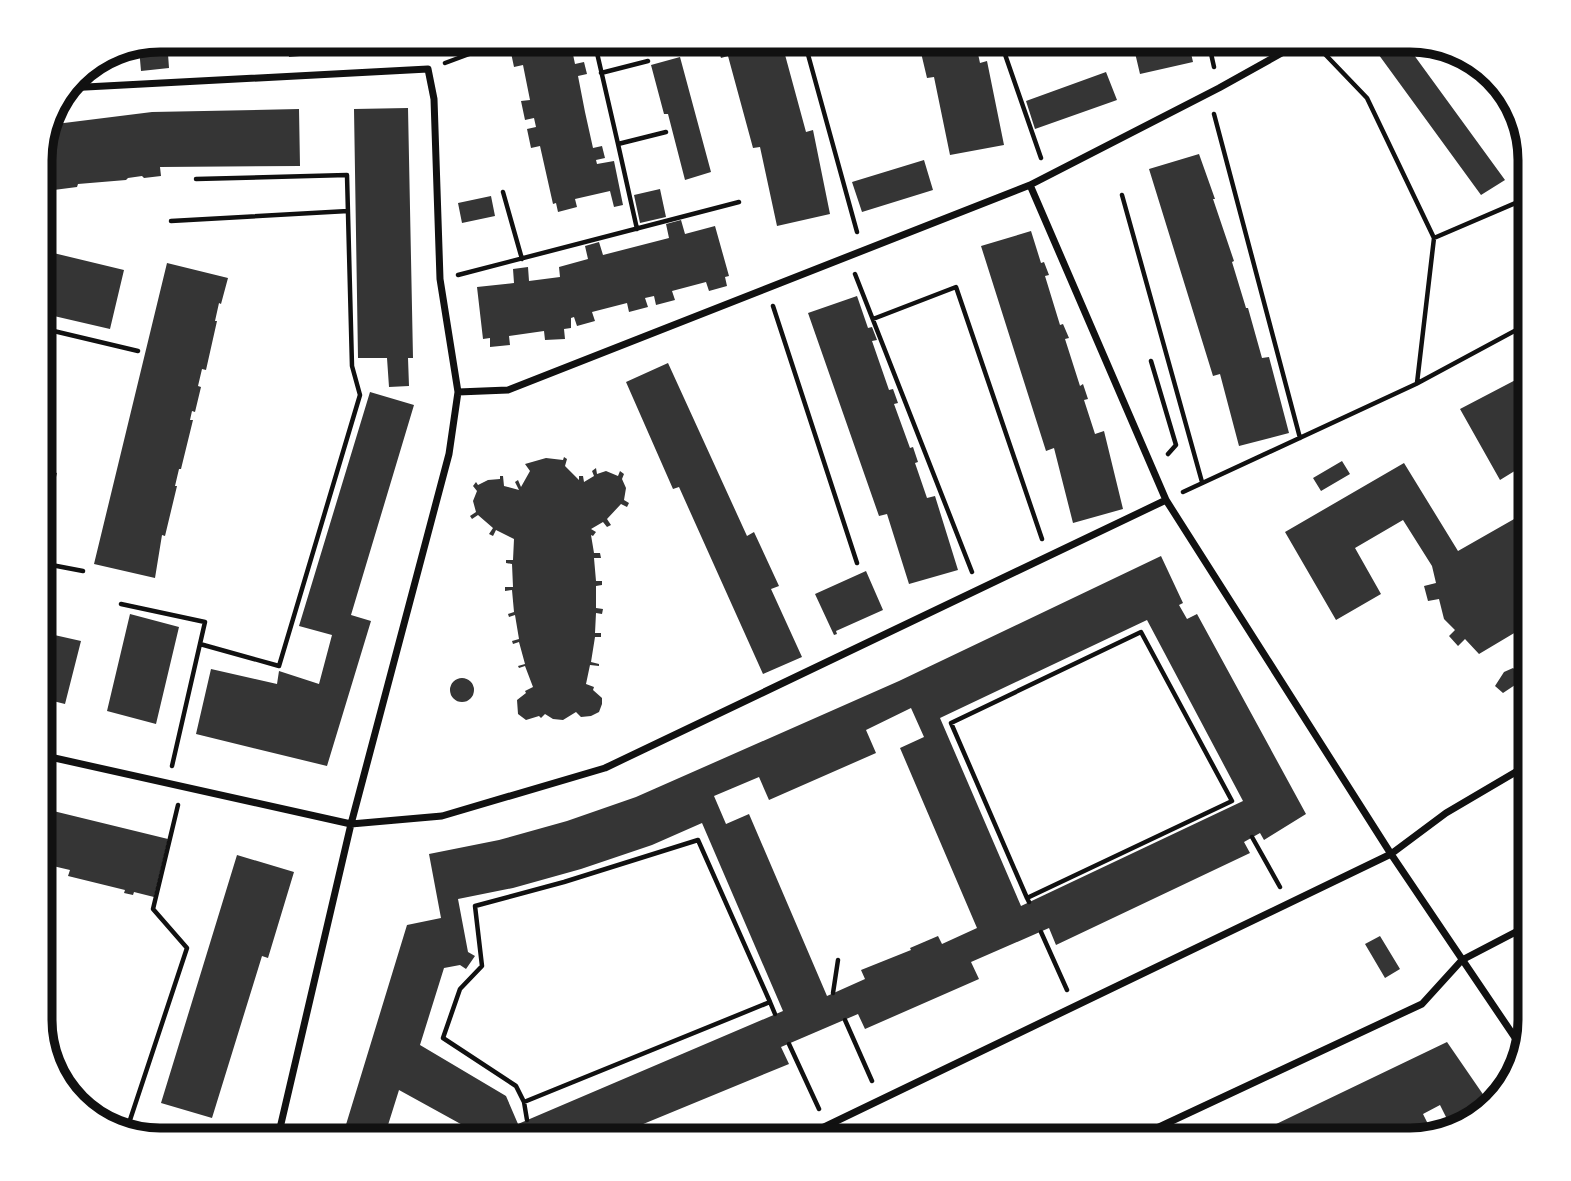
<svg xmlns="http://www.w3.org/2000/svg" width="1571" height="1181" viewBox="0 0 1571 1181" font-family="'DM Sans',sans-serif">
	<rect width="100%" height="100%" fill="#fff"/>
	<path fill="#353535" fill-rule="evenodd" d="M160,40H167L169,68L141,71L139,48Z
		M287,40H319L321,54L289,57Z
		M523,40H570L575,64L584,62L587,74L578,76L585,112L593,148L602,146L605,158L596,160L597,164L614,161L623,205L614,207L610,191L575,199L577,207L558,212L556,203L553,204L540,146L531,148L527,129L536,127L534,118L525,120L521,101L530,100L523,65L514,67L510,48L518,46L517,42Z
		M715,40H781L806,132L813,130L830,214L777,226L760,147L753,148L728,56L721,58Z
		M918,40H975L980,63L987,61L1004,145L950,155L934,77L927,78Z
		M1132,40H1188L1193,62L1140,74Z
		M1368,40H1403L1505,180L1481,195Z
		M680,57L711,172L685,180L668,114H664L651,65Z
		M1478,63L1484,65L1518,107L1526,140Z
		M1106,72L1117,100L1035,129L1026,101Z
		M408,108L413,358H408L409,386L389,387L387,358H358L354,109Z
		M299,109L300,166L160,167L161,176L144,178L142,176L128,178L126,180L78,184L77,187L46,191L41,189V152L48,125L152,112Z
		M1199,154L1215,199H1213L1234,261L1232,262L1246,308H1248L1262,358L1269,357L1289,433L1239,446L1220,374L1213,376L1149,169Z
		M924,160L933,190L862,212L852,182Z
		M660,189L666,217L640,223L634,195Z
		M491,196L495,216L462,223L458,203Z
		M681,220L685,234L715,226L729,276L725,277L727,286L709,291L706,282L672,291L675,300L656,305L654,296L645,298L648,307L629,312L627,303L592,312L595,321L577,326L574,317L571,318V328L564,329L565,339L545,340L544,331L509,336L510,345L490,347V338L483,339L477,287L514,283L513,269L528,267L529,281L560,277L559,267L588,259L585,246L599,242L603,255L669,238L666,224Z
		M1031,231L1041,263L1044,262L1049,275L1045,276L1060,325L1063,324L1069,338L1065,339L1080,386L1083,384L1088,399L1084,400L1095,434L1104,431L1123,509L1073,523L1054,448L1046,451L981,246Z
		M41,250L124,270L110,329L41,313Z
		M167,263L228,278L221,304L219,303L215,321H217L206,370L202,369L198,386L201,387L195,412L192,411L190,420H193L181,469H179L175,486H177L165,536L162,535L155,578L94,564Z
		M857,296L868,328L872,327L877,340L872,341L889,390L893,389L898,403L894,404L910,448L913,447L918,462L915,463L927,498L935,496L958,570L909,584L887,514L879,516L808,313Z
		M668,363L747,536L754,532L779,586L771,589L802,657L763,674L679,487L673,489L626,382Z
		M1531,372V461L1500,480L1460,409Z
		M370,392L414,405L351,615L371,621L327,766L196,734L211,669L277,684L279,671L319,684L332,635L299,626Z
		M564,457L567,459L565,466L579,480V476H583L584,482L594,476L592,471L596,468L597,474L606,471L618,476L620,471L624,474L622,479L626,488L624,500L629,503L627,507L621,504L607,519L611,525L607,527L603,522L591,529L596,532L593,536L591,535L594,553H600L601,558H594L596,581H602V585L596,586V608L603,609L602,614L596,613L595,633H601V637H595L591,662L599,664V666L590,665L586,684L594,687L593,690L602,698V704L599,712L591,716L581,717L576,712L563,720L553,719L545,714L541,718L539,716L526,720L518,714L517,700L526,693L525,691L533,687L525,666L519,668L518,666L525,664L519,642L513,644L512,641L519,639L515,615L509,617L508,614L514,612L512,590L505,591V587H513L512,564L506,563V560H513L514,539L496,530L493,536L489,534L493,528L478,515L472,519L470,516L476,512L473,501L477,491L473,486L476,482L478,485L488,480L500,479V476H503L504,486L519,490L515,482L518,480L521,487L530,471L525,464L546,458L563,460Z
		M1342,461L1350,474L1321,491L1313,478Z
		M1404,463L1458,551L1528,511L1522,483L1531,478V623L1479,654L1465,639L1458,646L1449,636L1455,630L1444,619L1439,599L1428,601L1424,586L1436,583L1432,566L1403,520L1355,548L1381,594L1336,620L1285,532Z
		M41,469L57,473L50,501L56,503L54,511L49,510L42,540Z
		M1161,556L1183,603L1179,605L1187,619L1197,614L1306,814L1264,840L1260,833L1244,842L1250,853L1056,945L1049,928L971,962L979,979L865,1029L858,1014L781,1047L789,1064L602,1141H474L468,1128L399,1090L383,1141H341L407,925L441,918L429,854L499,840L567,821L636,797L899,681ZM1147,620L1243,801L1021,906L940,718ZM911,708L924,737L900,748L977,928L942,944L938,936L910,948L911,950L861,970L865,979L827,996L749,814L726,824L714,796L759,777L769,800L876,753L866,730ZM702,823L783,1011L518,1124L506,1096L420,1045L444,968L460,965L466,969L475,956L468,952L458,899L513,888L581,869L652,845Z
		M866,571L883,610L836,631L837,634L834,635L815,594Z
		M130,614L179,627L156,724L107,711Z
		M41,632L81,641L65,704L41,698Z
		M1513,668L1521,675L1515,685L1503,693L1495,686L1504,672Z
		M450 690a12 12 0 1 1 24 0a12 12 0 1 1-24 0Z
		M41,808L168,839L154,897L134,892L133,895L124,893L125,890L68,876L70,870L40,863Z
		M237,855L294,872L268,958L262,956L212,1118L161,1103Z
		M1380,936L1400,969L1385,978L1365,944Z
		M1447,1042L1491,1106L1464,1129L1453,1131L1440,1105L1423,1114L1430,1128L1402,1141H1241Z"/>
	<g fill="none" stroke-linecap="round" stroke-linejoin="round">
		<path stroke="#111" stroke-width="4.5" d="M325,40L326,53
			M594,40L618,144L666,132
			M804,40L857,232
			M1000,40L1041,158
			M1208,40L1214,67
			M1320,49L1367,98L1434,238L1417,383
			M445,63L507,40
			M601,73L648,61
			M1214,114L1300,438
			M618,144L637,229
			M196,179L347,175L352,366L360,395L279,666L200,644
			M503,192L522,259
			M1122,195L1202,482
			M171,221L348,211
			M1434,238L1527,198L1531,204
			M855,274L972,572
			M458,275L739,202
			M773,306L857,563
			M873,319L956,287L1042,539
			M41,328L138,351
			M1151,361L1176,445L1168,454
			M1183,492L1416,384L1531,322
			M41,563L83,571
			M121,604L205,622L172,766
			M1252,837L1280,887
			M1027,898L1232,801L1141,632L951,723L1027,898L1029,902
			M1041,932L1067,990
			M833,993L838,960
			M770,1002L524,1102L516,1086L443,1038L460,989L482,966L475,906L564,882L698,840L770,1002L775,1014
			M845,1020L872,1081
			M789,1044L819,1109
			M524,1102L527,1120
			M127,1129L187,948L153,909L178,805
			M447,1134L466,1141"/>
		<path stroke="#111" stroke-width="7" d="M67,88L428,69L434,99L440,279L458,392L449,454L351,824L277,1141
			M1030,185L1166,500L1391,854L1522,1048
			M458,392L508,390L1030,185L1219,88L1305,40
			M41,755L351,824L442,816L605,768L1166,500
			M795,1141L1391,854L1446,813L1531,763
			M1129,1141L1422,1004L1462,960L1531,924"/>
	</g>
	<path d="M0 0H1571V1181H0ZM160 52H1410A108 108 0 0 1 1518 160V1020A108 108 0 0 1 1410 1128H160A108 108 0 0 1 52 1020V160A108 108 0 0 1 160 52Z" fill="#fff" fill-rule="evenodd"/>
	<path fill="none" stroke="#111" stroke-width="9" d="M160 52H1410A108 108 0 0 1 1518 160V1020A108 108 0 0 1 1410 1128H160A108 108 0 0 1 52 1020V160A108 108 0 0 1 160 52Z"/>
</svg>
